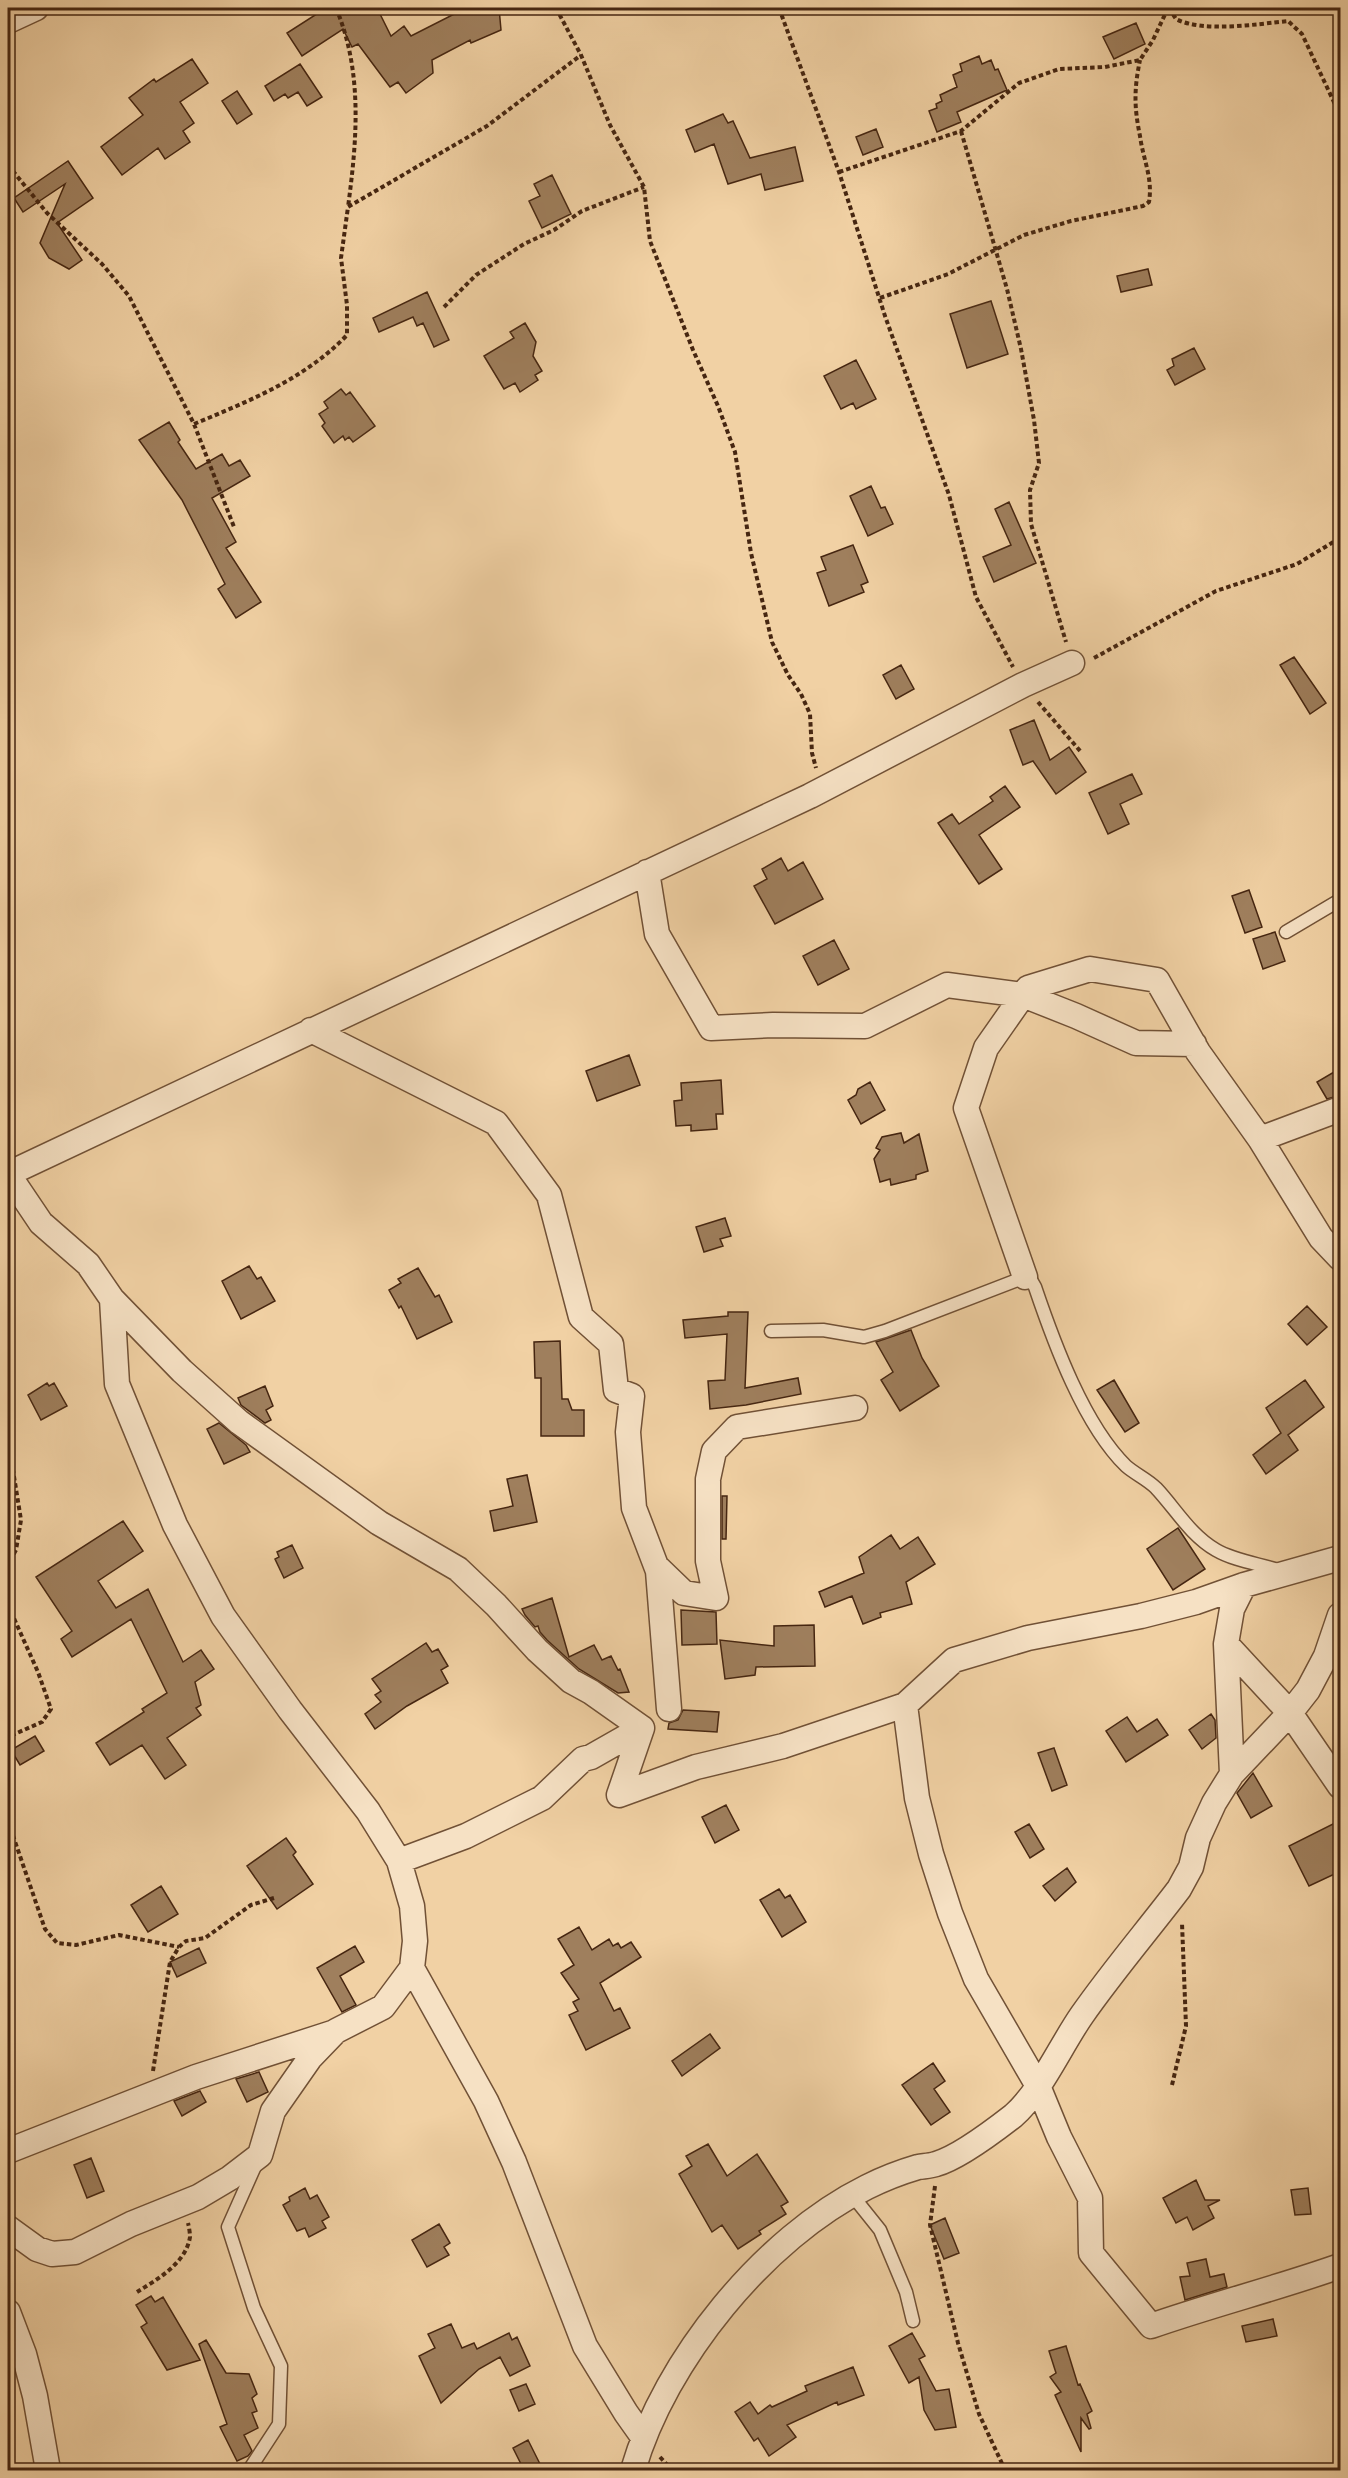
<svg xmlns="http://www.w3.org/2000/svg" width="1348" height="2478" viewBox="0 0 1348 2478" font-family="'Libre Bodoni',serif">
	<rect width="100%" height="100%" fill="#f1d1a4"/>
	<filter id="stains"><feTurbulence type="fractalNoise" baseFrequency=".00333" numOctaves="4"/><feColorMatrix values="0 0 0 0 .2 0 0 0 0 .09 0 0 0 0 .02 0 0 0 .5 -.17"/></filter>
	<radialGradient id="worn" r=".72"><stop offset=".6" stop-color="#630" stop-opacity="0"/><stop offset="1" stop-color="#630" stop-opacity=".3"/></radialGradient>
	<path fill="#9f7f5d" stroke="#462611" stroke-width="1.5" d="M326,8H377L391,36L404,26L411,36L466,8H499L501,30L471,43L470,40L432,60L433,73L406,93L398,82L390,87L358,44L352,47L343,29L302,56L287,33Z
		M1136,23L1145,44L1114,59L1103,37Z
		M979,56L982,64L991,60L995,70L998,69L1007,90L957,112L961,122L937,132L929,111L937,108L936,104L942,101L940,95L957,87L953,75L962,71L960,64Z
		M192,59L208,83L180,102L194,123L183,131L190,142L165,159L158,148L122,175L101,147L143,115L129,98L154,79L156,82Z
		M300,64L322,97L307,106L298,92L288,98L285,94L274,101L265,86Z
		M237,91L252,114L237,124L222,101Z
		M723,114L728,123L733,121L750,158L795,147L803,181L765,190L761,174L728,184L714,144L695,152L686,130Z
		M876,129L883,147L863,155L856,137Z
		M68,161L93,198L57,223L82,260L69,269L49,258L40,243L65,184L23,212L14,198Z
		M552,175L571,214L542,228L529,201L540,196L534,184Z
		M1148,269L1152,285L1121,292L1117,276Z
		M427,292L449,340L434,347L423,323L417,326L413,317L379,332L373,318Z
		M991,301L1008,354L967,368L950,314Z
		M525,323L536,342L533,356L542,371L535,375L538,380L520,392L515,383L504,389L484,356L514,338L510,332Z
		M1194,348L1205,369L1175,385L1167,370L1174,366L1172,359Z
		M856,360L876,399L856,409L853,403L841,409L824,376Z
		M341,389L346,395L350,392L375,426L353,442L349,437L345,440L343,436L334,443L322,426L325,423L319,414L328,408L324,402Z
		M169,422L180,440L178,442L196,469L222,454L229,466L240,460L250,476L212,498L236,542L226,548L261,602L236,618L218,589L225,584L182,500L139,440Z
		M871,486L881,508L885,507L893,524L868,536L850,496Z
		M1009,502L1036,563L994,582L983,557L1011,545L995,509Z
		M853,545L868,582L861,585L864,592L829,606L817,573L826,570L821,557Z
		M1294,657L1326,703L1310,714L1280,665Z
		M901,665L914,689L896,699L883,675Z
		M1034,720L1050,760L1069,747L1086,772L1056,794L1033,761L1023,765L1010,730Z
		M1132,774L1142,794L1120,804L1129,824L1108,834L1089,793Z
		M1005,786L1020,807L979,835L1002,869L979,884L938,823L952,814L959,824L993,801L990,797Z
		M781,858L788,871L803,862L823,899L775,924L754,886L767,879L762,869Z
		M1249,890L1262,927L1245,933L1232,896Z
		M1275,932L1285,961L1263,969L1253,939Z
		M834,940L849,969L818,985L803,956Z
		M629,1055L640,1085L597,1101L586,1071Z
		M1334,1072L1341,1082V1095L1327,1099L1317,1082Z
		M721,1080L723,1114H716L717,1129L691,1131V1125L676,1126L674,1101L682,1100L681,1083Z
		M870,1082L885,1110L861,1124L848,1100L856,1095L858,1089Z
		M901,1133L904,1143L919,1134L928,1171L916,1175V1179L891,1185L890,1179L880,1182L874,1159L880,1150L876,1148L882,1137Z
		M725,1218L731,1236L720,1239L723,1246L704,1252L696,1227Z
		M249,1266L257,1279L261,1277L275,1301L241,1319L222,1281Z
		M418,1268L435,1297L439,1295L452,1322L417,1339L401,1306L399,1308L389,1290L401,1283L398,1279Z
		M1307,1306L1327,1327L1307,1345L1288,1324Z
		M728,1312H748L745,1388L798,1378L801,1394L746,1405L710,1409L708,1381L725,1380L727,1334L685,1338L683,1320L728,1316Z
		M911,1330L922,1358L939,1386L900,1411L881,1380L893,1372L876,1342Z
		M560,1341L562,1399H568L572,1410H584V1436H541V1378H535L534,1342Z
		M1114,1380L1139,1423L1125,1432L1097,1390Z
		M1305,1380L1324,1407L1288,1435L1298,1450L1266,1474L1253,1455L1281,1433L1266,1408Z
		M47,1383L49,1386L54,1383L67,1406L41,1420L28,1395Z
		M265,1386L273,1406L266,1410L271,1420L265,1423L241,1405L238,1398Z
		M219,1423L246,1445L250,1452L224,1464L207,1429Z
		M527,1475L537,1522L494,1531L490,1511L513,1506L507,1479Z
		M722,1496H727L726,1539H722Z
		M123,1521L143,1551L98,1581L116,1608L148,1589L183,1662L201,1650L214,1669L195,1682L201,1705L196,1708L201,1715L167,1738L186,1765L165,1779L142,1745L110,1765L96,1743L144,1712L142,1709L167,1693L131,1619L72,1657L61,1639L72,1631L36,1577Z
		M1178,1528L1205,1569L1173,1590L1147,1549Z
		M891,1535L900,1549L918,1537L935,1564L906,1582L912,1604L880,1613L881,1617L863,1624L852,1596L825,1607L819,1592L864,1573L859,1557Z
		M292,1545L303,1568L284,1578L275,1559L279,1557L277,1552Z
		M552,1598L569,1657L594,1645L602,1660L611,1656L618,1670L620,1669L629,1692L618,1693L579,1669L547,1640L540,1632L538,1626L535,1627L525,1615L522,1609Z
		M681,1610L716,1612L717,1644L682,1645Z
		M814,1625L815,1666L756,1667L755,1675L725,1679L720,1640L774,1646V1626Z
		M426,1643L432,1652L438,1649L448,1666L441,1670L448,1683L407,1706L375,1729L365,1714L381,1702L375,1695L381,1691L372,1679Z
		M683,1710L719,1712L717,1732L668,1729L669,1723L678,1720Z
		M1211,1714L1215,1720L1216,1738L1202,1749L1189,1730Z
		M1127,1717L1137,1732L1157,1719L1168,1735L1126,1762L1106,1731Z
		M35,1736L44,1751L20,1765L11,1750Z
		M1054,1748L1067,1785L1052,1791L1038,1753Z
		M1253,1773L1272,1806L1251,1818L1237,1793Z
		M726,1805L739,1830L715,1843L702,1817Z
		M1341,1820V1871L1309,1886L1289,1846Z
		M1029,1824L1044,1849L1030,1858L1015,1832Z
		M286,1838L296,1852L293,1855L313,1884L277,1909L247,1866Z
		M1067,1868L1076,1882L1055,1901L1043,1886Z
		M161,1886L178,1914L148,1932L131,1905Z
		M779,1889L785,1898L790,1895L806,1922L782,1937L760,1900Z
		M579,1927L592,1950L609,1939L613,1946L618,1943L621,1948L631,1942L641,1957L600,1983L614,2011L620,2008L630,2028L586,2050L569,2015L578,2011L573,2002L579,1999L561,1973L574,1965L558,1939Z
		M355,1946L364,1962L340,1976L356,2005L342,2012L317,1968Z
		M199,1948L206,1963L177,1977L170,1962Z
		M710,2034L720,2048L682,2076L672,2061Z
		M933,2063L945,2081L934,2089L950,2112L931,2125L902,2085Z
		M259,2072L268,2092L247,2102L236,2079Z
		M200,2091L206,2102L182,2116L174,2101Z
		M708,2144L727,2176L757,2154L788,2202L781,2206L786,2214L759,2231L761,2234L738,2249L722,2225L712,2232L679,2174L692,2166L686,2156Z
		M91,2158L104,2191L87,2198L74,2165Z
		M1196,2180L1205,2200H1220L1208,2206L1214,2218L1193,2230L1187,2217L1176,2223L1163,2198Z
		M305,2188L310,2199L317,2195L329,2217L322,2221L326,2228L309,2237L305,2228L297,2231L283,2205L290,2201L289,2197Z
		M1308,2188L1311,2214L1295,2215L1291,2190Z
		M945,2218L959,2253L944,2259L930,2225Z
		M439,2224L450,2243L444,2247L449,2255L427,2267L412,2240Z
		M1206,2259L1210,2277L1224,2274L1227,2287L1185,2300L1180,2277L1190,2276L1187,2263Z
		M151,2296L155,2302L163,2297L200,2360L167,2370L141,2327L147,2323L136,2305Z
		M1273,2319L1277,2336L1246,2342L1242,2326Z
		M451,2324L462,2348L474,2343L477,2349L509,2333L512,2340L517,2337L530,2366L510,2376L500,2357L479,2369L441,2403L419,2356L435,2348L428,2334Z
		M912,2333L925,2356L919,2359L936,2391L949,2389L956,2427L935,2430L924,2410L919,2377L909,2383L889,2346Z
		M206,2340L226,2373L249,2374L257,2394L252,2398L257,2411L252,2413L258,2428L244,2435L252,2451L248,2456L237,2461L220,2427L227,2424L199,2344Z
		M1066,2346L1078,2385L1080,2384L1092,2411L1087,2414L1091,2428L1089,2429L1081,2418V2452L1055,2395L1061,2392L1050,2377L1056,2373L1049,2351Z
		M853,2367L864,2395L838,2405L837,2402L787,2425L796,2437L769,2456L758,2438L754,2441L735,2412L750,2402L758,2414L770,2405L772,2407L807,2391L805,2386Z
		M526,2384L535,2404L519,2411L510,2390Z
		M528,2440L543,2470H524L513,2448Z"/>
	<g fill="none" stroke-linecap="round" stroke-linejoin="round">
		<defs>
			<path id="lane" d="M1286,932L1340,900
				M771,1331L823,1330L864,1337L885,1331L1025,1277L1031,1280L1035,1287C1054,1343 1084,1425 1126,1466C1135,1474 1147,1479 1156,1488C1175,1508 1190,1535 1216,1550C1235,1561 1260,1564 1281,1571
				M852,2195L880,2230L906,2292L913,2321
				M249,2470L279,2424L281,2366L254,2308L228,2227L256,2164"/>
			<path id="street" d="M8,21L36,8
				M647,872L657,934L711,1028L773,1025L865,1026L947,985L1023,995L1076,1016L1136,1043L1194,1044
				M311,1030L496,1123L549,1195L581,1317L611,1344L616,1390L632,1396L628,1432L634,1508L658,1571L669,1709
				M1260,1139L1340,1109
				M8,1174L810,796L1023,685L1072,663
				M8,1174L41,1223L88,1264L112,1299L182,1371L239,1422L379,1523L458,1569L496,1605L537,1650L571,1681L591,1692L642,1728
				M1025,1277L966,1108L986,1048L1028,988L1090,969L1157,980L1198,1052L1260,1139L1321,1238L1340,1258
				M657,1567L684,1593L716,1598L708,1561V1479L714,1451L737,1427L855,1408
				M1226,1644L1290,1713L1340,1786
				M905,1705L917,1798L931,1854L950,1913L976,1979L1038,2086L1059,2137L1090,2198L1091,2253L1151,2326C1214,2304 1278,2288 1340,2266
				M642,1728L619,1795L696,1767L783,1746L905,1705L954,1660L1028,1638L1141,1616L1196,1602L1244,1585L1340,1558
				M1232,1774L1226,1644L1232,1609L1244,1585
				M399,1861L466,1836L542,1798L583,1759L591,1757L642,1728
				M412,1968L486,2101L514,2162L585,2346L626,2413L643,2437
				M8,2151L196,2077L332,2033
				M8,2228L37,2249L52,2254L75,2252L131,2224L198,2197L230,2178L260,2155L273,2111L310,2058L336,2031L383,2007L412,1968L415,1941L412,1906L399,1861L368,1811L290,1710L223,1616L175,1525L117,1384L112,1299
				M8,2312L24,2354L35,2396L48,2470
				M633,2470C665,2360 764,2238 867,2187C883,2179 901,2172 918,2167C924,2166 930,2166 936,2164C958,2158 995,2130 1013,2116C1040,2093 1061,2045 1082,2015C1112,1972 1147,1931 1179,1889L1191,1867L1198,1838L1214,1803L1232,1774L1290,1713L1308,1690L1326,1656L1340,1615"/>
		</defs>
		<use href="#lane" stroke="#715136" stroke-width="15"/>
		<use href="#street" stroke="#715136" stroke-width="27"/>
		<path stroke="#462611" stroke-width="4" stroke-dasharray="4.5 3" stroke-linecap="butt" d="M336,8C363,72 357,140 348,207
			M556,8L581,55L610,125L644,187L650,241L693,350L718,406L735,452L751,553L772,642L788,675L801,694L810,714L812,753L816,768
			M779,8L839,172L885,316L949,495L976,597L1013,667
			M1169,8L1176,19C1203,33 1258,24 1288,21L1302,34L1340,115
			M961,131L1007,289L1021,349L1034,420L1039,463L1030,490L1031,524L1066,642
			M8,165L47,213L102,264L129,296L194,424L234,527
			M839,172L961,131L1019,83L1059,69L1105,67L1140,60L1153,40L1168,8
			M880,298L948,274L1024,235L1071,221L1143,206L1149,202C1153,178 1143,159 1140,136C1134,107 1134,89 1140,60
			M444,307L476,275L524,244L554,230L582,211L644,187
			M194,424C249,401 305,379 347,335V305L341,258L348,207L487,126L581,55
			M1094,658L1216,591L1297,564L1340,538
			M1038,702L1081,752
			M8,1439L21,1520L16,1550L8,1564
			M8,1605L38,1672L51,1709L42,1722L8,1737
			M8,1821L45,1929L57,1943L76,1945L119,1935L179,1947
			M153,2071L170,1962L179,1947L186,1941L205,1938L251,1905L274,1898
			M1172,2085L1186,2026L1182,1923
			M935,2186L930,2225L958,2343L979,2414L1005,2470
			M137,2292C158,2279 186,2263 190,2237C190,2233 189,2227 188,2223
			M660,2457L672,2470"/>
		<use href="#lane" stroke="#f6e1c4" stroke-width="12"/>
		<use href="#street" stroke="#f6e1c4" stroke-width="24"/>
	</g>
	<rect width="1348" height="2478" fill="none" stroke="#f1d1a4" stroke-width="30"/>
	<rect x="9" y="9" width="1330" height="2460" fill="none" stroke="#462611" stroke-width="3"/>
	<rect x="15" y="15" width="1318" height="2448" fill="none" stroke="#462611" stroke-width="1.5"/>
	<rect width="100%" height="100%" filter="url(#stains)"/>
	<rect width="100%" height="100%" fill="url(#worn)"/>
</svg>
